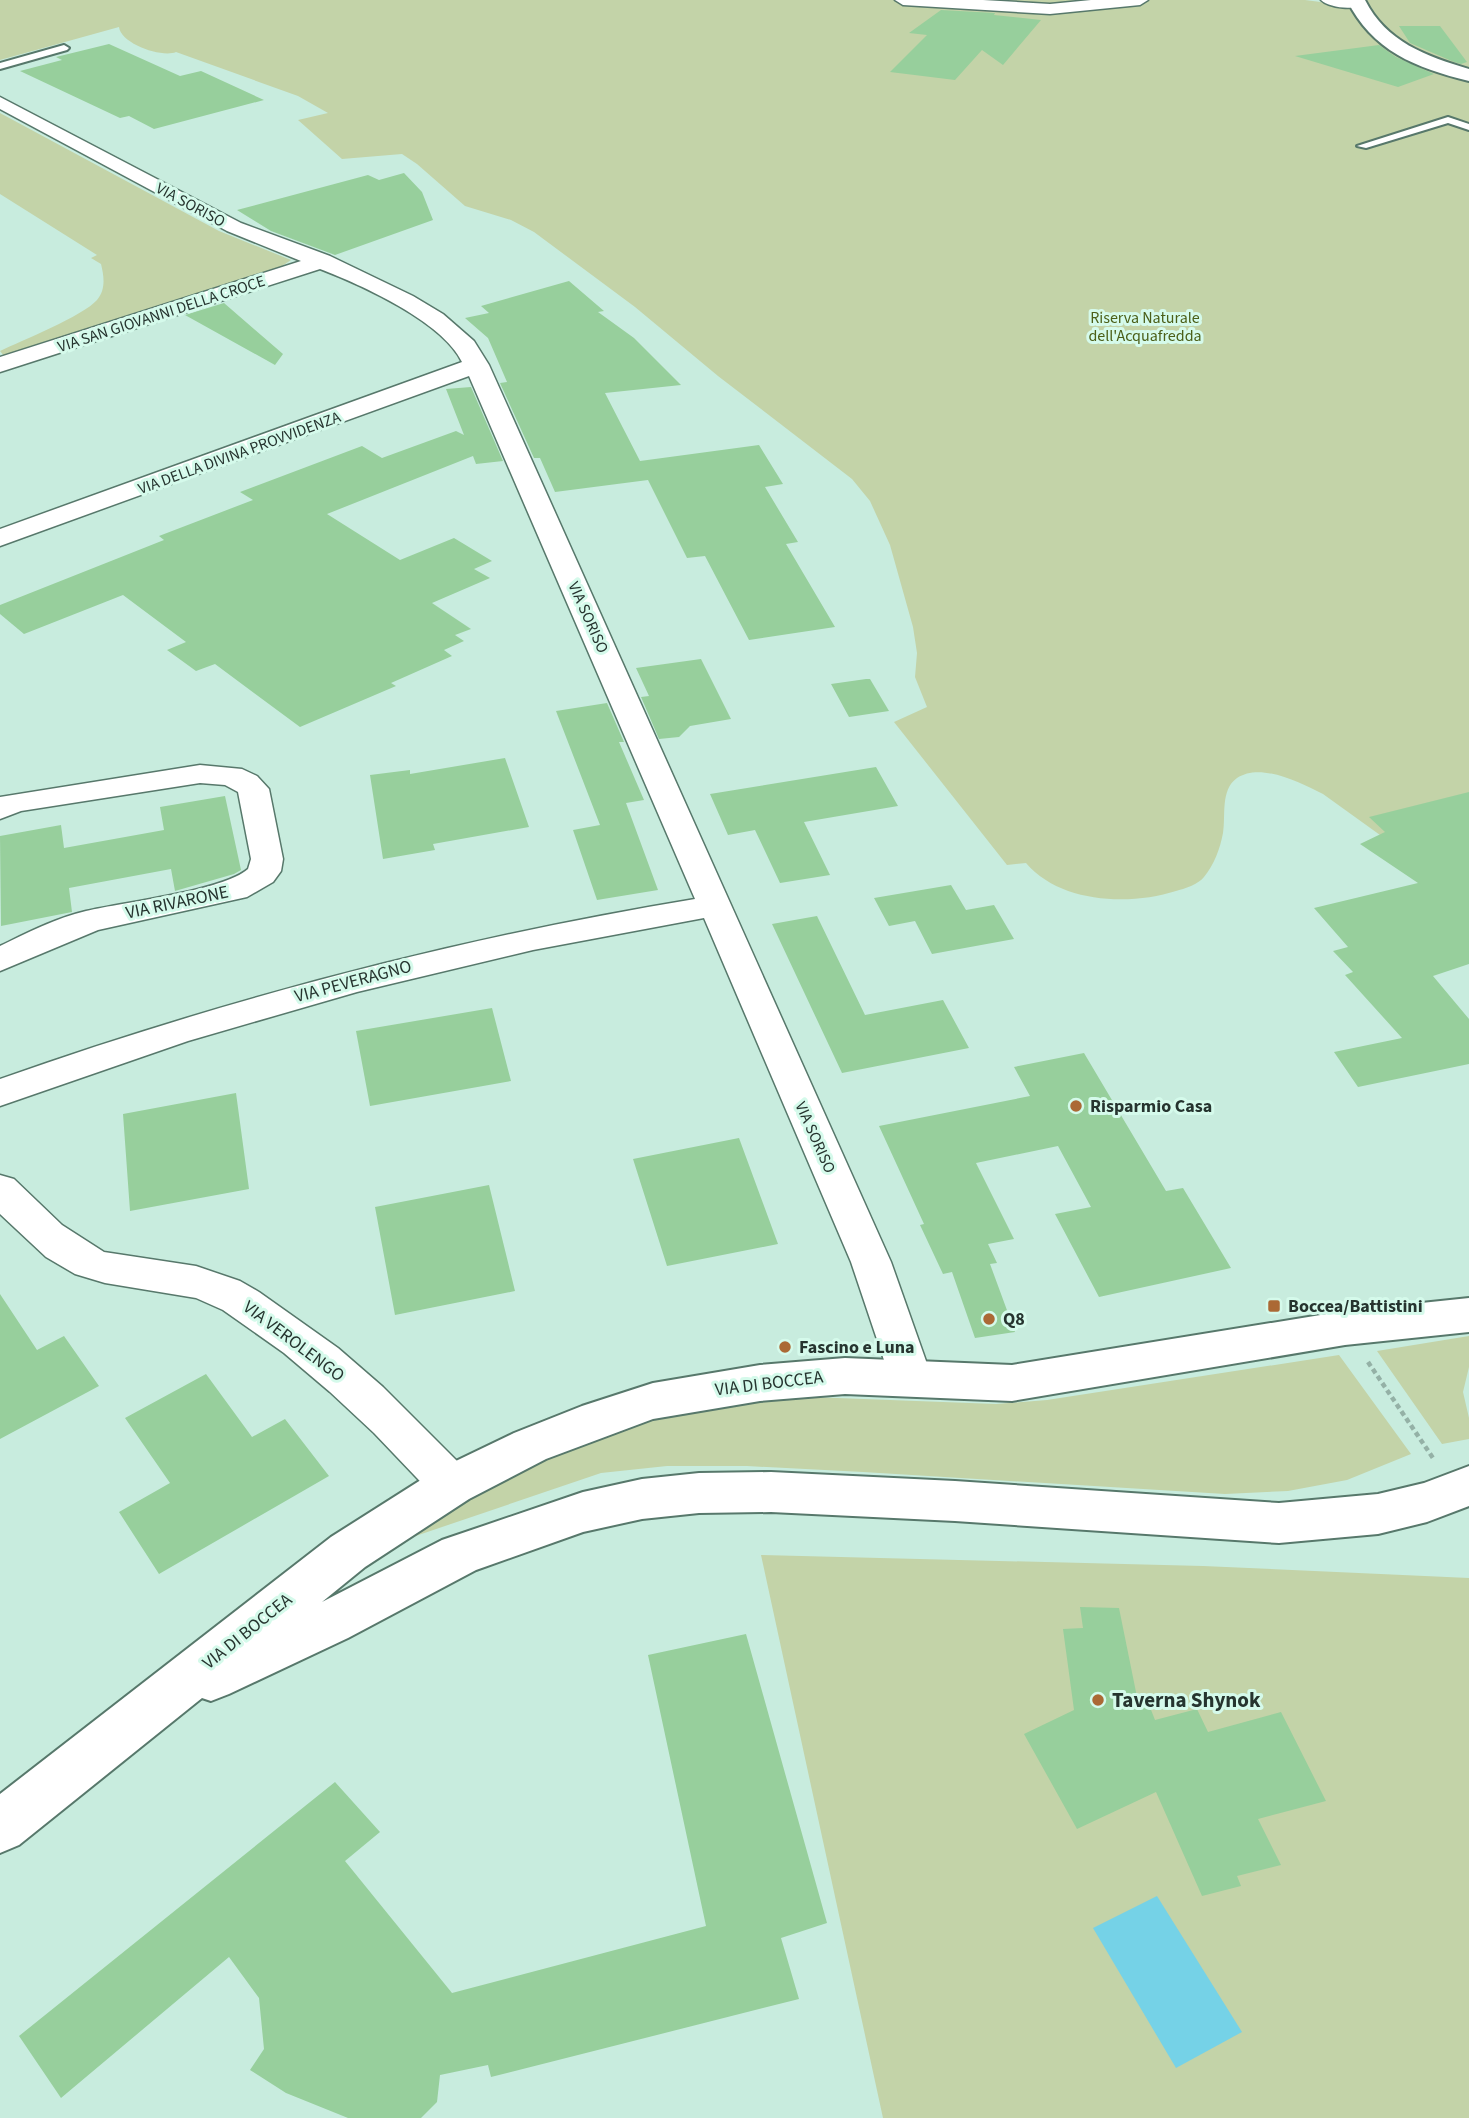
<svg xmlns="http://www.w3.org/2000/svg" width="1469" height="2118" viewBox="0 0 1469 2118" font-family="'Source Sans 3',sans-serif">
	<rect width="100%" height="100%" fill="#c8ecde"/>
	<path fill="#c3d3a8" d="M0,0H1305L1367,8L1365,0H1469V899L1323,794C1300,783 1261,762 1237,778C1220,790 1226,816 1223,833C1220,849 1214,865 1204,877C1199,884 1184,889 1176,891C1129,906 1060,903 1026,863L1007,865L894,722L927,707L915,677L917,653L913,627L890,545L870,501L852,479L718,376L635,307L534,232L511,220L465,206L417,164L402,154L342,159L298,120L328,113L298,96L176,52C162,58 121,44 119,27L0,60Z
		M0,113L219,231L291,260L282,266L4,356L0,351C21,341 83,316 97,300C106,290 104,276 101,264L91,258L97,255L0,194Z
		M1469,1336V1367L1463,1392L1469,1418V1439L1442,1444L1377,1351Z
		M1339,1355L1411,1454L1347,1480L1288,1491L1225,1494L863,1472L747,1466H667L601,1473L395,1543L480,1490L550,1454L635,1421L784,1396L996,1404L1047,1400Z
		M761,1555L1203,1566L1469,1578V2118H883Z"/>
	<path fill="#75d2e7" d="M1157,1896L1242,2032L1176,2068L1093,1928Z"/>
	<path fill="#97cf9c" d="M941,10L995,13L994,15L1041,20L1003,65L982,50L955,80L890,72L927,35L909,33Z
		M1399,26H1440L1467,62L1461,64L1454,62L1410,43Z
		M109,44L180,76L201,71L264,100L154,129L129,116L120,118L20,71L62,60L56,57Z
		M1379,45L1396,57L1434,74L1398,87L1295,56Z
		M404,173L422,192L433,220L335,255L271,231L237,210L368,175L379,180Z
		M569,281L604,311L598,312L634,338L681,385L605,393L640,461L759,445L783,484L765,487L798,542L786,544L835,627L749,640L705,556L687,558L648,480L555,492L540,458H534L500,383L507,382L488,338L465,318L489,313L481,306Z
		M224,303L283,354L275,365L185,315Z
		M471,387L503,461L476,464L473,456L327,514L400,560L454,538L492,561L474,569L490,578L432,603L471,629L455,635L464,641L444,650L452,656L391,683L396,686L300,727L215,664L196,671L167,650L186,642L123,595L24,634L0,614V605L164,540L159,536L253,500L240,492L362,446L382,458L456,431L464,435L446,389Z
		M701,659L731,719L690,726L679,737L659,739L641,697L649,696L636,668Z
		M866,679H870L889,711L849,717L831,684Z
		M607,703L624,742H619L644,800L626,803L658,890L597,900L573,830L600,825L556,711Z
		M505,758L529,827L433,844L435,850L383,859L370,775L410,770V774Z
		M876,767L898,806L804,822L830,875L780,883L755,830L728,835L710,794Z
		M1469,792V964L1433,976L1469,1019V1064L1358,1087L1334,1052L1402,1038L1345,975L1353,972L1333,951L1348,947L1314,908L1418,883L1360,844L1385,832L1369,817Z
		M225,796L241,870L234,874L175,891L171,869L69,888L72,912L1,926L0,836L61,825L64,848L164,830L160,807Z
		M951,885L966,910L994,905L1014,939L932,954L915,921L889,926L874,898Z
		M817,916L865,1015L943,1000L969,1048L842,1073L772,924Z
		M492,1008L511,1081L370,1106L356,1031Z
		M1084,1053L1166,1191L1183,1188L1231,1268L1099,1297L1055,1214L1091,1207L1058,1146L976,1163L1014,1239L988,1244L997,1263L990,1264L1015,1332L975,1338L952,1272L943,1274L920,1225L924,1224L879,1126L1030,1096L1014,1067Z
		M236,1093L249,1189L130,1211L123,1114Z
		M739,1138L778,1244L667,1266L633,1159Z
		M489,1185L515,1291L395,1315L375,1207Z
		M0,1294L37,1350L64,1336L99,1386L0,1439Z
		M206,1374L252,1437L285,1419L329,1476L159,1574L119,1512L170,1483L125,1418Z
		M1080,1607L1119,1608L1137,1697H1146L1155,1720L1197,1709L1208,1732L1281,1712L1326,1801L1258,1819L1281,1865L1237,1876L1241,1886L1202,1896L1156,1792L1077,1829L1024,1734L1074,1710L1063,1629L1083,1628Z
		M746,1634L827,1923L781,1938L799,1999L491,2077L488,2065L440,2075L437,2102L421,2118H348L286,2093L250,2070L264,2049L259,1998L229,1957L61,2098L19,2036L335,1782L380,1832L345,1861L452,1993L706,1926L648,1655Z"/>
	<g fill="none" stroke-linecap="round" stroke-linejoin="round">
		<defs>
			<path id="service" d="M64,45L69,48L67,50L0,69V63Z
				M1448,117L1469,124V130L1448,123L1366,148L1357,146Z"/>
			<path id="minor" d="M895,0H983L1050,4L1091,0H1148L1140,5L1050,14L903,5Z
				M1321,0H1363L1365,3C1356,11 1329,8 1321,0Z
				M0,97L241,223L330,256L413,296L443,314L474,341L489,365L891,1262L932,1378L926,1390L911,1395L896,1390L890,1378L851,1262L704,918L533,950L357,992L188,1041L0,1106V1079C227,999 458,938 695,899L469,376L0,546V529L462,362C443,322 362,285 320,269L0,372V357L301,261L227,231L0,109Z
				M200,765L242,769L257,776L269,789L283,859L281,871L273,882L247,897L98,930L0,971V946C27,933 56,918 86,911C124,902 223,891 248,869L251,859L238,792L225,785L200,783L21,811L0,819V797Z
				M0,1175L14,1179L62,1225L104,1252L196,1266L240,1281L259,1292L338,1348L383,1387L468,1472L474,1485L468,1498L452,1504L436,1498L374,1433L330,1392L284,1353L223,1310L196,1298L105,1283L75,1274L46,1257L0,1214Z"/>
			<path id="tertiary" d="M1347,0H1365C1386,42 1426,56 1469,69V81C1416,68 1372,51 1347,0Z"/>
			<path id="secondary" d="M1469,1298V1332L1345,1345L1012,1401L845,1394L760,1401L653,1419L546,1459L469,1499L365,1567L322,1602L442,1540L583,1492L642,1479L699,1473L771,1472L955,1481L1279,1503L1378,1494L1424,1483L1469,1466V1506L1427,1522L1378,1534L1279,1543L955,1521L771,1512L699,1513L642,1519L583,1532L476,1570L348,1638L229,1694L211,1701L202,1698L19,1845L0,1853V1794L331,1537L435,1471L514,1433L582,1406L653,1383L760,1365L845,1358L1012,1365L1345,1311Z"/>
		</defs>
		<use href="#service" stroke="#57786b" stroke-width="4"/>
		<use href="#minor" stroke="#57786b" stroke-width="3"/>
		<use href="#tertiary" stroke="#57786b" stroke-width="4"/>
		<use href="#secondary" stroke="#57786b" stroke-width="4"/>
		<path stroke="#94b1a6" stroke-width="4.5" stroke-dasharray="5 3.5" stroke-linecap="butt" d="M1368,1362L1433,1458"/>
		<use href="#service" fill="#fff" fill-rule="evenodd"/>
		<use href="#minor" fill="#fff" fill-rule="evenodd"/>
		<use href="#tertiary" fill="#fff" fill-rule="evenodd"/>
		<use href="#secondary" fill="#fff" fill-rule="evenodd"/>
	</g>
	<g fill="#ab6935" stroke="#d5faeb" stroke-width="2.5">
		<circle cx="1076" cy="1106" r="7"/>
		<rect x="1267" y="1299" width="14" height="14" rx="3.5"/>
		<circle cx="989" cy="1319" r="7"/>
		<circle cx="785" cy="1347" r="7"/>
		<circle cx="1098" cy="1700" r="7"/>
	</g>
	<g text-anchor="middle" stroke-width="6" stroke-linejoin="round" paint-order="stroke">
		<g font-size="16" fill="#26342f" stroke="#d5faeb">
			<text transform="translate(191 204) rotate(28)" y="6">VIA SORISO</text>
			<text transform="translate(161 313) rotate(-18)" y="6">VIA SAN GIOVANNI DELLA CROCE</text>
			<text transform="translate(239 452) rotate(-20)" y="6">VIA DELLA DIVINA PROVVIDENZA</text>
			<text transform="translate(589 617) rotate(66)" y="6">VIA SORISO</text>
			<text transform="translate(816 1137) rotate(66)" y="6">VIA SORISO</text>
		</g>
		<g font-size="16" fill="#4b5f18" stroke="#d5faeb">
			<text x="1145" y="323">Riserva Naturale<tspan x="1145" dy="18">dell'Acquafredda</tspan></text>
		</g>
		<g font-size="18" fill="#26342f" stroke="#d5faeb">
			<text transform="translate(177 902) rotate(-12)" y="6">VIA RIVARONE</text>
			<text transform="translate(353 981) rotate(-15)" y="6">VIA PEVERAGNO</text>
			<text transform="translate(294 1341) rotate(37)" y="6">VIA VEROLENGO</text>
			<text transform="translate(769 1383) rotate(-7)" y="6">VIA DI BOCCEA</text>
			<text transform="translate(247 1631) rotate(-39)" y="6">VIA DI BOCCEA</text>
		</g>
		<g font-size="18" font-weight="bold" fill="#26342f" stroke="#d5faeb" text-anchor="start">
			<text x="1090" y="1112">Risparmio Casa</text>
			<text x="1288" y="1312">Boccea/Battistini</text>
			<text x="1003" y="1325">Q8</text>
			<text x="799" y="1353">Fascino e Luna</text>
		</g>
		<g font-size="21" font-weight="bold" fill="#26342f" stroke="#d5faeb" text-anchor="start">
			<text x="1112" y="1707">Taverna Shynok</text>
		</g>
	</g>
</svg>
